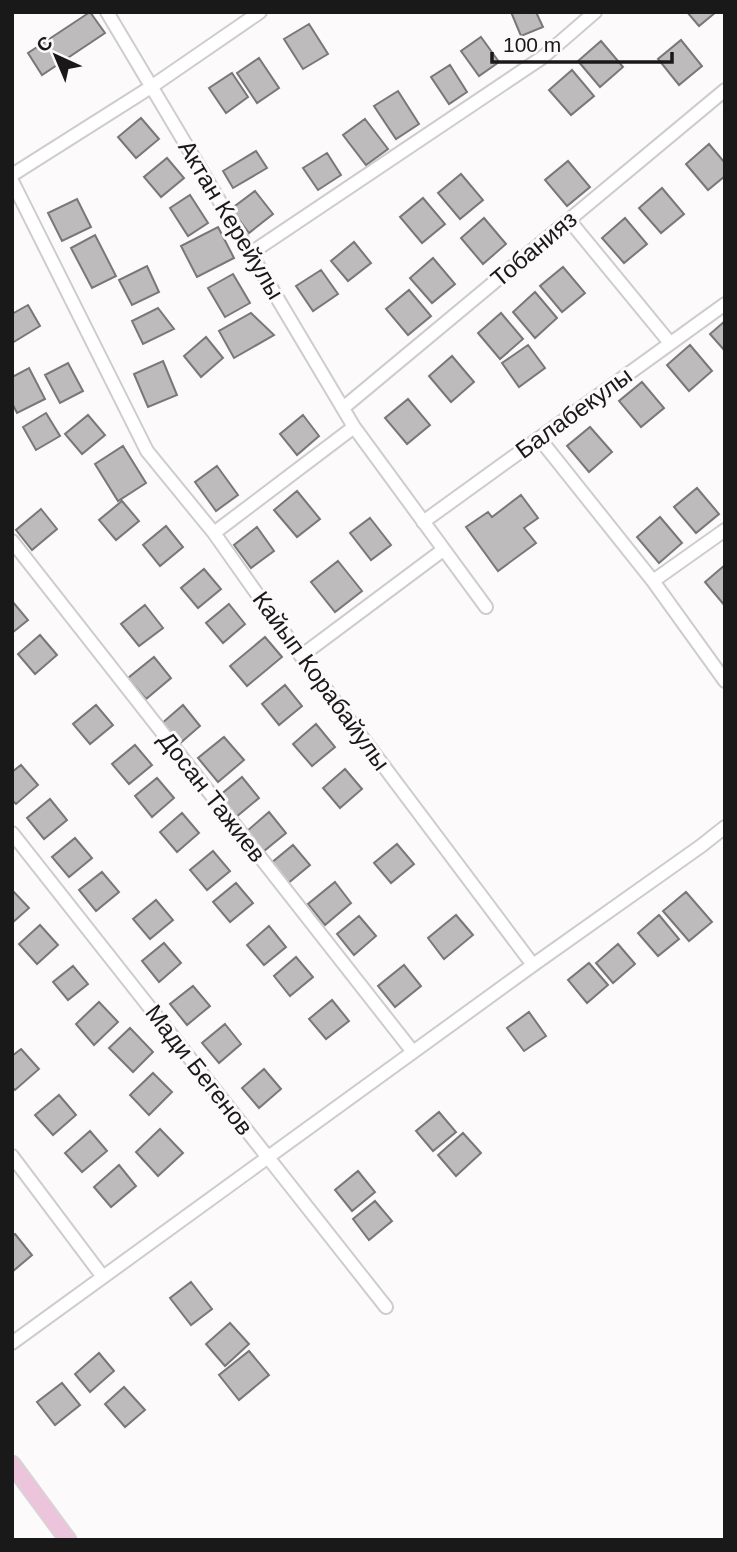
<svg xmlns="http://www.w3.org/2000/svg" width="737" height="1552" viewBox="0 0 737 1552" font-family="Helvetica,sans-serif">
	<rect width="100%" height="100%" fill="#fdfafb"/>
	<path fill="#bebbbd" stroke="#797778" stroke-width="2" d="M90,12L105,33L42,75L28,53Z
		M511,12H536L543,27L521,36Z
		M687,12H716L699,26Z
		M309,24L328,54L303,69L284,39Z
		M481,37L499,62L479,76L461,51Z
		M681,40L702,66L679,85L658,59Z
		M601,41L623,67L600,87L578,61Z
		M259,58L279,88L257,103L237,73Z
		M450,65L467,92L449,104L431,77Z
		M572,70L594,96L571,115L549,90Z
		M232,73L248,97L226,113L209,88Z
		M398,91L419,124L396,139L374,106Z
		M141,118L159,139L136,158L118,137Z
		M365,119L388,149L366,165L343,135Z
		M709,144L725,163V176L708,190L686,164Z
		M256,151L267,168L233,188L223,171Z
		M327,153L341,175L318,190L303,168Z
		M167,158L184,178L161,197L144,177Z
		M568,161L590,187L567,206L545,180Z
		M461,174L483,200L460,219L438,193Z
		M662,188L684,214L661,233L639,208Z
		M255,191L273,214L249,233L231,209Z
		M190,195L208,223L188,236L170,208Z
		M423,198L445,224L422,243L400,217Z
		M77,199L91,227L62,241L48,213Z
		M484,218L506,244L483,264L461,238Z
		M625,218L647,244L624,263L602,238Z
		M218,227L234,258L197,277L181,246Z
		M95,235L116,276L92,288L71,248Z
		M354,242L371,263L348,281L331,261Z
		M433,258L455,284L432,303L410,278Z
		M147,266L159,292L132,305L119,280Z
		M563,267L585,293L562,312L540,286Z
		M321,270L338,294L313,311L296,286Z
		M233,274L250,303L225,317L208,288Z
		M409,290L431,316L408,335L386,309Z
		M535,292L557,318L535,338L513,312Z
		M28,305L40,326L12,343V314Z
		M158,308L174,329L143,344L132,321Z
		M251,313L274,335L234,358L219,331Z
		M501,313L523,339L500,359L478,333Z
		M725,321V351L710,334Z
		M206,337L223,358L201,377L184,356Z
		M528,345L545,368L519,387L502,363Z
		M690,345L712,371L689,391L667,365Z
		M452,356L474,382L451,402L429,376Z
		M163,361L177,395L148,407L134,374Z
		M68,363L83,391L60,403L45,375Z
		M29,368L45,399L17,413L12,403V377Z
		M642,382L664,408L641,427L619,401Z
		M408,399L430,425L407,444L385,418Z
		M46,413L60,436L36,450L23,427Z
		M88,415L105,435L82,454L65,434Z
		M303,415L319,436L297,455L280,434Z
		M590,427L612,452L589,472L567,446Z
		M123,446L146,483L118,501L95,464Z
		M217,466L238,495L216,511L195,482Z
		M697,488L719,514L696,533L674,507Z
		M297,491L320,519L297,537L274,510Z
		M521,495L538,518L524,528L536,543L498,571L466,527L488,512L492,517Z
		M122,501L139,521L116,540L99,520Z
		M41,509L57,529L32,550L16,530Z
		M660,517L682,543L659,563L637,537Z
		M370,518L391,545L371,560L350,533Z
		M166,526L183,547L160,566L143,545Z
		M257,527L274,551L251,568L234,545Z
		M338,561L362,591L335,612L311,582Z
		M725,565V606L705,582Z
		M204,569L221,589L198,608L181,588Z
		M12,601L28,620L12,633Z
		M229,604L245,624L223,643L206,623Z
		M145,605L163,628L139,646L121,624Z
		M40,635L57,655L35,674L18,654Z
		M265,637L282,657L247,686L230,666Z
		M154,657L171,678L146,699L128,678Z
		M285,685L302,706L279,725L262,704Z
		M96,705L113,725L90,744L73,724Z
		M183,705L200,726L178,745L161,724Z
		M316,724L335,747L312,766L293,744Z
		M224,737L244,760L218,782L198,758Z
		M135,745L152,765L129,784L112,764Z
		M21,765L38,785L16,804L12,800V772Z
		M345,769L362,789L340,808L323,788Z
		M242,777L259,798L236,817L219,796Z
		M157,778L174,798L152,817L135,796Z
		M50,799L67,820L44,839L27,818Z
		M269,812L286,833L264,851L247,831Z
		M182,813L199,833L177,852L160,832Z
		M75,838L92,858L69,877L52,857Z
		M397,844L414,864L391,883L374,863Z
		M293,845L310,865L287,884L270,864Z
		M213,851L230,871L207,890L190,870Z
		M102,872L119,892L96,911L79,890Z
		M335,882L351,903L325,925L308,904Z
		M236,883L253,903L230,922L213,902Z
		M12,890L29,908L12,923Z
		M686,892L712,922L689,941L663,911Z
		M156,900L173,920L150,939L133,919Z
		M456,915L473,935L444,959L428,938Z
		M659,915L679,939L658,956L638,933Z
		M359,916L376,936L354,955L337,934Z
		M40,925L58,945L37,964L19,944Z
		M269,926L286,947L264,965L247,945Z
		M164,943L181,963L159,982L142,961Z
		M618,944L635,964L613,983L596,963Z
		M296,957L313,977L290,996L274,976Z
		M589,963L608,985L587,1003L568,980Z
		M404,965L421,986L395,1007L378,986Z
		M73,966L88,984L68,1000L53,982Z
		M193,986L210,1006L187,1025L170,1004Z
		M332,1000L349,1021L326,1039L309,1019Z
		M99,1002L118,1022L94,1045L76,1024Z
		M529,1012L546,1036L524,1051L507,1028Z
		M225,1024L241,1044L219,1063L202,1043Z
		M130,1028L153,1052L133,1072L109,1048Z
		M21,1049L39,1069L15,1090L12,1087V1056Z
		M264,1069L281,1089L259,1108L242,1088Z
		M153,1073L172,1092L149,1115L130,1095Z
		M59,1095L76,1115L53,1135L35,1115Z
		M439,1112L456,1132L433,1151L416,1131Z
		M160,1129L183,1153L158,1176L136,1152Z
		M90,1131L107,1151L82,1172L65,1153Z
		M463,1133L481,1153L456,1176L438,1155Z
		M119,1165L136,1186L111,1207L94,1187Z
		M358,1171L375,1192L352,1211L335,1190Z
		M375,1201L392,1221L369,1240L353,1219Z
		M15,1234L32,1255L12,1272V1236Z
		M191,1282L212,1309L191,1325L170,1298Z
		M230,1323L249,1344L225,1366L206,1344Z
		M249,1351L269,1375L239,1400L219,1375Z
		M99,1353L114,1371L90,1392L75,1374Z
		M62,1383L80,1405L55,1425L37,1402Z
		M124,1387L145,1410L125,1427L105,1404Z"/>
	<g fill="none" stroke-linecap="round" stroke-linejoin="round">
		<defs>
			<path id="minor" d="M107,12L354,427
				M12,175L151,87L260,12
				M12,181L147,451L214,533L301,656L533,965
				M569,220L670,343
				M251,253L543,57L595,12
				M343,408L725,90
				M539,438L653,581L725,681
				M423,522L725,304
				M214,533L354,427L486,607
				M12,541L413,1052
				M653,581L725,530
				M301,656L443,550
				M12,833L386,1307
				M12,1156L103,1277
				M12,1343L533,965L701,846L725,827"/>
			<path id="major" d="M12,1464L68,1540"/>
		</defs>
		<use href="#minor" stroke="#cfcccd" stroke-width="16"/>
		<use href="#major" stroke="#d6d6d6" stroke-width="19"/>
		<use href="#minor" stroke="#fff" stroke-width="12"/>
		<use href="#major" stroke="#ecc5dd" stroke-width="16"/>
	</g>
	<g text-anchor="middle" stroke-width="6" stroke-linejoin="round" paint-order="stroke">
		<g font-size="24" fill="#1a1919" stroke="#fdfafb">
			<text transform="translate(231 220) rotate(59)" y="8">Актан Керейулы</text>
			<text transform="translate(534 249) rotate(-40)" y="8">Тобанияз</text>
			<text transform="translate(574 413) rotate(-36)" y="8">Балабекулы</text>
			<text transform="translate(321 681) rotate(54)" y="8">Кайып Корабайулы</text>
			<text transform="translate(212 797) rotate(52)" y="8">Досан Тажиев</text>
			<text transform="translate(199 1070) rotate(52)" y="8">Мади Бегенов</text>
		</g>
	</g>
	<rect width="737" height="1552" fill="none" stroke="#1a1919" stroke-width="28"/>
	<g transform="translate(56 56) rotate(316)" stroke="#fdfafb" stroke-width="5" paint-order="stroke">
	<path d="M0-5L12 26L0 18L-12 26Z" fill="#1a1919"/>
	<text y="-10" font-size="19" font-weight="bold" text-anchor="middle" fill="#1a1919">С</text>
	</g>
	<path d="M492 52v10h180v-10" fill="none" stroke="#1a1919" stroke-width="3.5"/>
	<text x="503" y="52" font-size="21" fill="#1a1919" stroke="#fdfafb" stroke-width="5" paint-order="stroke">100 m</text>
</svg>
